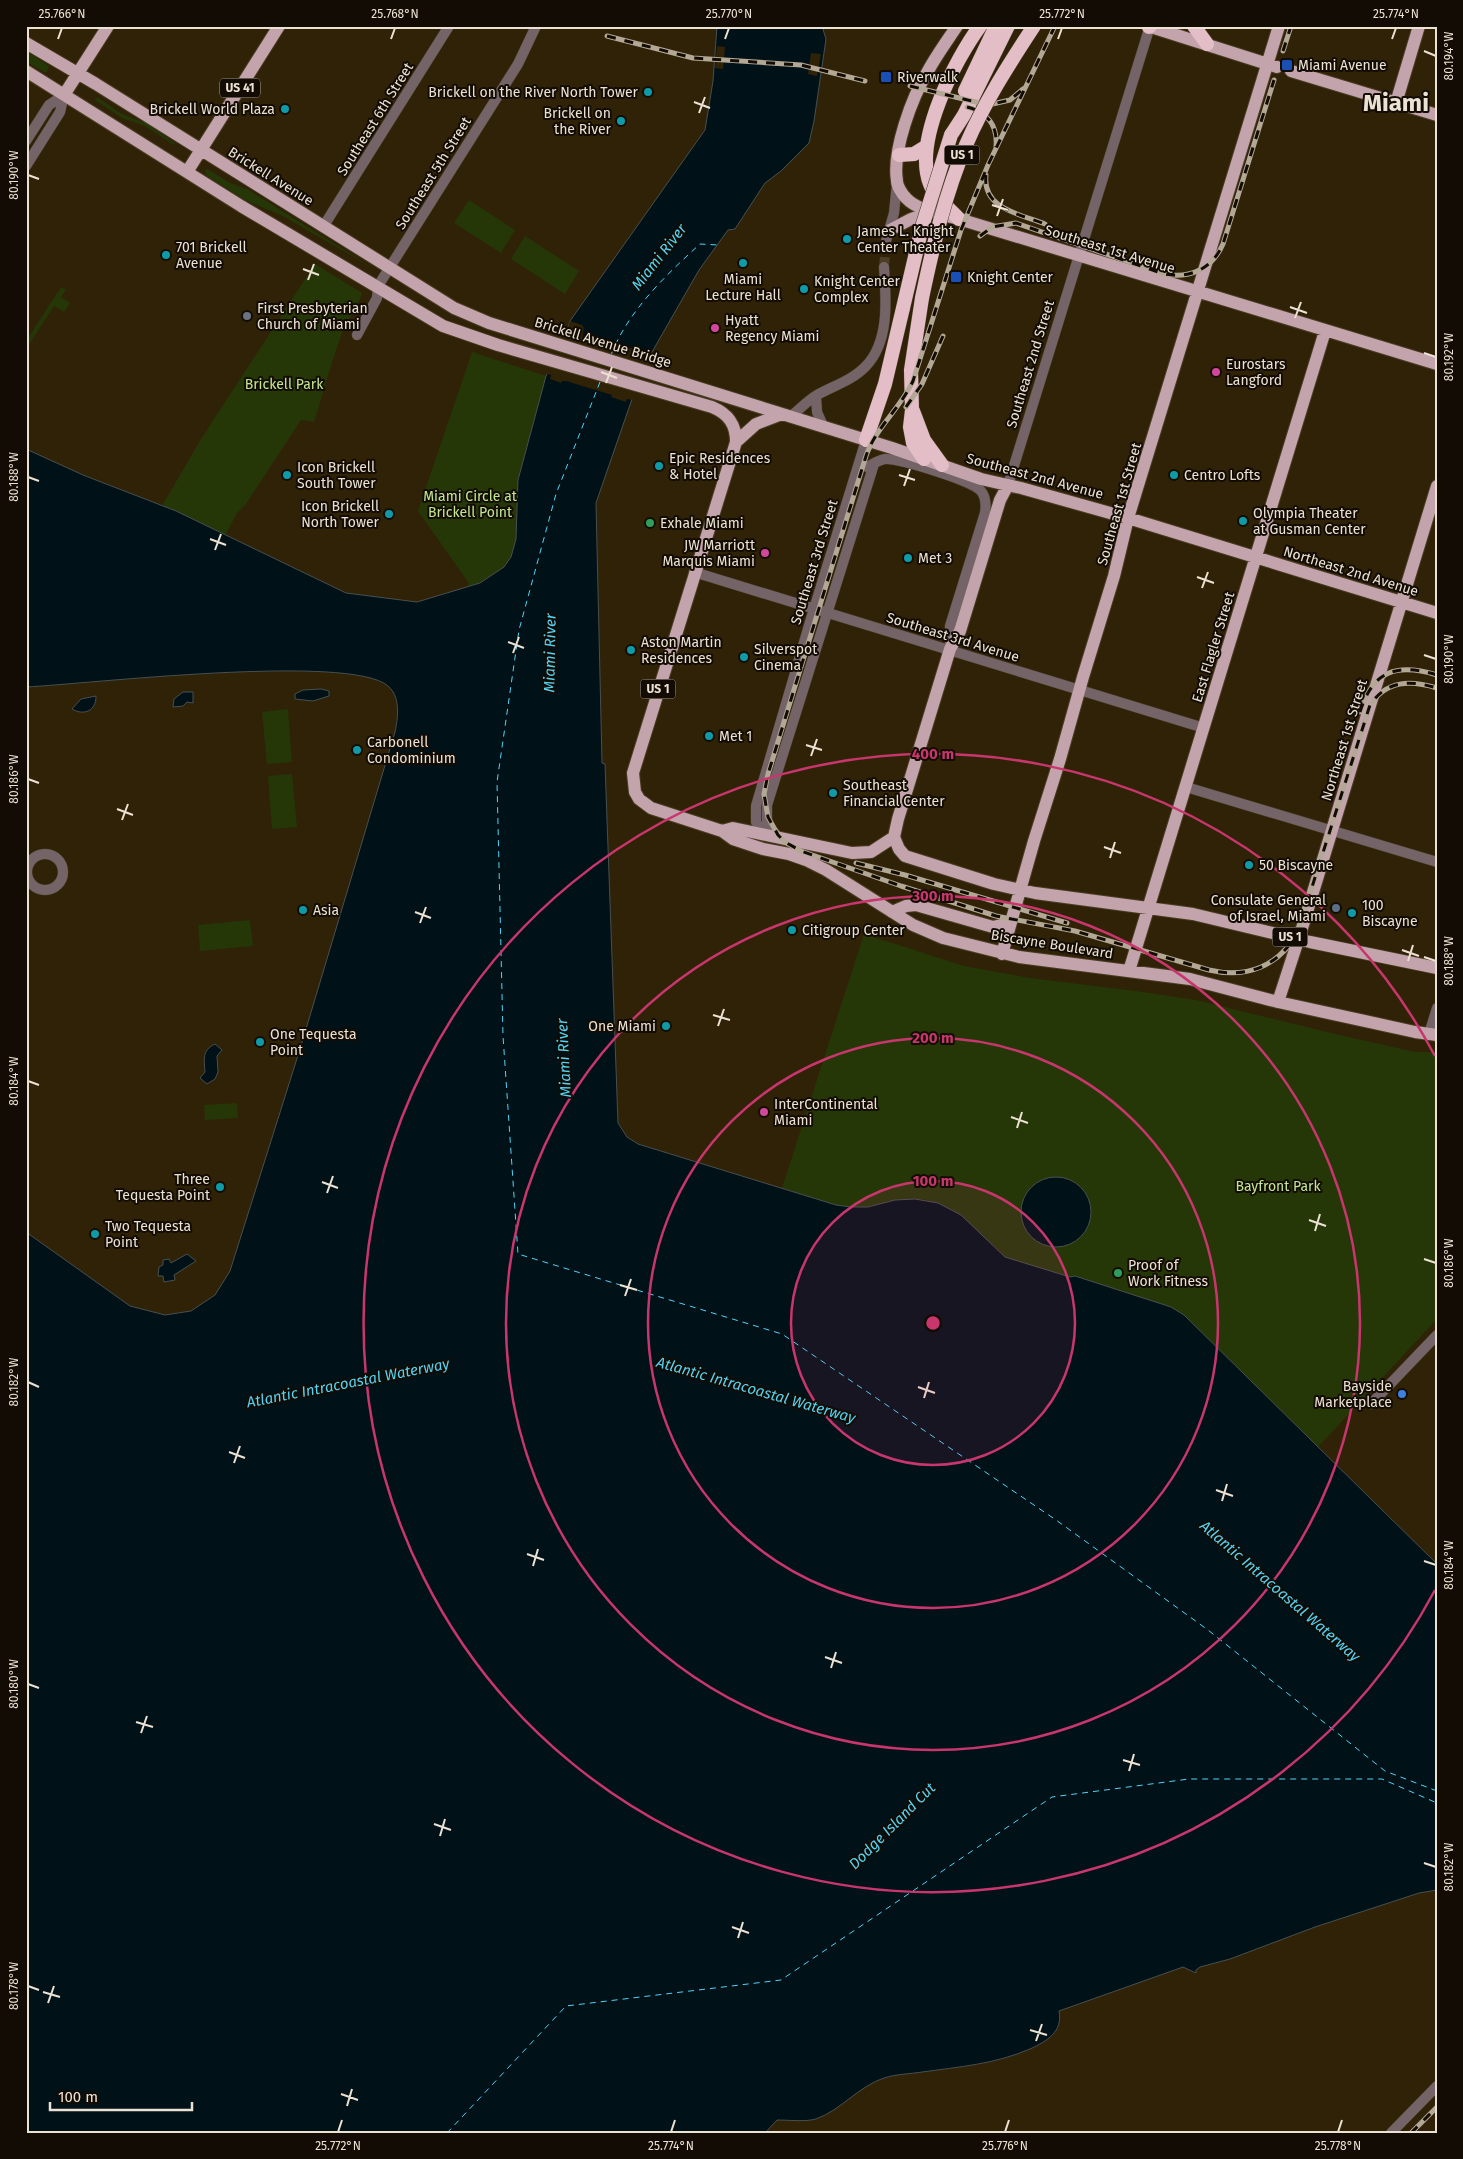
<svg xmlns="http://www.w3.org/2000/svg" width="1463" height="2159" viewBox="0 0 1463 2159" font-family="'Fira Sans',sans-serif">
	<rect width="100%" height="100%" fill="#302207"/>
	<path fill="#253707" d="M26,51L49,66L47,72H44L26,61Z
		M97,97L122,114L146,123L176,144L174,145L145,126L122,118L95,100Z
		M207,169L230,183L249,190L373,268L281,215L247,201L206,175L205,171Z
		M469,200L515,230L501,253L454,223Z
		M525,236L579,271L565,294L511,259Z
		M315,264L362,293C360,303 344,326 340,339C330,366 323,394 314,422L301,420L246,504L237,513L225,536L162,506L201,439Z
		M61,287L66,290L61,297L70,303L64,312L54,306L26,349V341Z
		M472,352L546,376L518,480L516,539L511,557L504,567L493,575L469,588L468,582L418,511Z
		M288,709L292,762L267,764L262,712Z
		M292,774L297,827L272,829L268,776Z
		M250,920L253,946L200,951L198,925Z
		M864,934L964,966L1030,978L1136,991L1196,1000L1335,1034L1415,1052H1437V1319L1318,1447L1184,1315L1075,1276L1070,1277L1005,1257C1000,1249 992,1245 986,1239C962,1216 942,1197 906,1199C888,1200 871,1208 853,1207C829,1206 805,1195 782,1188Z
		M237,1103L238,1118L205,1120L204,1105Z"/>
	<path fill="#001118" stroke="#475050" d="M717,26H822L826,39L814,121L809,143L781,171L765,183L735,229L728,230L699,270L652,352L632,399L596,503L602,763L605,764L618,1123L627,1137L638,1144L836,1205L851,1207H868L895,1200L915,1199L938,1203L961,1215L1005,1257L1070,1277L1075,1276L1171,1307L1184,1315L1437,1564V1890L1419,1893L1315,1927L1230,1959L1200,1967L1196,1970V1973L1183,1967L1059,2011C1063,2032 1047,2041 1030,2049C995,2064 959,2067 922,2072C910,2074 896,2074 884,2078C859,2086 841,2110 816,2119C805,2122 789,2120 777,2120L765,2133H26V1232L130,1306L165,1315L191,1311L215,1295L230,1271L300,1049L395,732C398,718 401,697 388,686C350,653 87,684 26,687V449L83,475L176,511L346,593L417,602L480,583L504,567L511,557L516,539L518,480L546,376L566,334L570,321L705,130L713,81Z
		M321,689L329,691V696L313,701L295,699V694L303,690Z
		M183,692H193V703L187,702L183,706L173,707L174,699Z
		M96,696C96,711 84,716 72,709L81,699Z
		M215,1044L222,1050L217,1056L218,1072L215,1079L207,1084L200,1078L205,1072C204,1059 202,1050 215,1044Z
		M1021 1212a35 35 0 1 1 70 0a35 35 0 1 1-70 0Z
		M187,1254L196,1261L174,1275L175,1280L164,1282L163,1276H158L159,1267L163,1265V1260L169,1259L171,1263Z"/>
	<path fill="#302207" d="M717,46L725,47L723,69L715,68Z
		M811,53L821,54L817,76L808,74Z
		M570,321L582,325L584,328L582,339L625,352L627,347L642,351L640,357L651,361L634,400L627,399L626,402L611,397L612,395L566,381H562L561,383L550,379L551,375L545,373L564,334H566Z"/>
	<g fill="none" stroke-linecap="round" stroke-linejoin="round">
		<path stroke="#52d4f6" stroke-width="1" stroke-dasharray="6 5" stroke-linecap="butt" d="M611,355C628,311 666,275 700,244L718,245
			M600,382L556,494L519,630L497,782L503,1036L518,1254L782,1334L1056,1520L1208,1630L1385,1771L1437,1791
			M447,2133L566,2006L781,1980L1052,1797L1189,1779H1382L1437,1803"/>
		<path stroke="#4c3f26" stroke-width="10" stroke-dasharray="10 5" stroke-linecap="butt" d="M884,267L886,241"/>
		<defs>
			<path id="minor" d="M26,141L49,105L64,95
				M26,166L60,112L64,95
				M323,227L449,26
				M886,241L894,213L897,183
				M357,335L377,298L378,286L518,64L536,26
				M816,396L817,412L824,428
				M790,417C799,410 807,401 817,395C833,386 853,380 866,366C890,341 886,298 884,267
				M867,467C873,464 879,460 885,459C899,458 973,481 981,491C986,497 986,506 985,513L950,626V648
				M1008,485L1150,26
				M694,572L1204,728
				M1186,787L1437,862
				M764,835L756,822V806L810,622L866,440
				M779,838L767,825V805L874,464
				M27 872a18 18 0 1 1 36 0a18 18 0 1 1-36 0Z
				M1429,1034L1437,1008
				M1371,1404L1437,1335
				M1391,2133L1437,2086"/>
			<path id="major" d="M957,26C947,41 936,56 928,71C912,97 892,151 897,181C897,186 902,194 906,198C918,211 942,214 959,219L1437,364
				M1148,26L1277,67
				M26,43L96,84L454,308L489,323L892,448L981,479L1021,488L1128,518L1437,613
				M26,71L241,206L443,326L498,345L712,407C729,414 736,425 736,442L633,773L635,792L639,799L651,808L722,831L733,839L763,849L789,854L806,860L826,870L913,925L943,938L1019,957L1190,979L1278,1002L1415,1032L1437,1035
				M1291,71L1437,115
				M64,95L108,26
				M1396,103L1419,26
				M187,172L279,26
				M890,230L911,219L932,211
				M736,442L756,424L782,414
				M1008,485L1000,500L960,631L950,649L898,819L894,837L899,849L905,856L994,884L1035,893L1193,914L1310,942L1437,968
				M722,831L733,828L852,853L871,852L894,837
				M892,912L906,906L916,905L993,927L1009,923
				M1002,954L1034,841L1060,759L1083,677L1114,576L1128,518L1279,26
				M1129,971L1325,331
				M1278,1002L1303,925L1437,486"/>
			<path id="highway" d="M1194,26L1207,44
				M1149,27L1150,26
				M965,91L996,26
				M951,135L964,115L1008,26
				M899,155L914,154L927,146
				M959,219C949,208 935,198 930,184C913,141 955,60 980,26
				M922,298L911,370L912,410L910,427L913,443L924,459
				M913,411L924,440L942,465
				M866,440L885,384L903,308"/>
		</defs>
		<use href="#minor" stroke="#4a3d24" stroke-width="11"/>
		<use href="#major" stroke="#4a3d24" stroke-width="14"/>
		<use href="#highway" stroke="#4a3d24" stroke-width="15"/>
		<use href="#minor" stroke="#746468" stroke-width="10"/>
		<use href="#major" stroke="#c4a4ac" stroke-width="12"/>
		<use href="#highway" stroke="#e4bec7" stroke-width="14"/>
		<defs>
			<path id="rail" d="M1055,26L988,165L961,230L913,381C900,409 876,427 866,456L768,774L764,794L768,817L778,835L785,842L801,851L901,886L996,916L1075,931L1209,970C1247,979 1280,966 1298,931L1370,705C1387,680 1410,680 1437,688
				M607,36L693,58L801,65L865,81
				M1283,51L1291,26
				M910,86L988,105L1010,100L1023,89
				M967,107C987,112 998,125 996,147
				M986,175C982,209 1020,214 1045,224
				M980,236L992,227L1016,223L1164,274C1190,279 1212,269 1223,244L1274,80
				M906,407L922,384L943,336
				M1360,712C1373,670 1397,663 1437,675
				M856,863L905,875L1067,923
				M1411,2133L1437,2107"/>
		</defs>
		<use href="#rail" stroke="#b3a895" stroke-width="5"/>
		<use href="#rail" stroke="#130c04" stroke-width="3" stroke-dasharray="9" stroke-linecap="butt"/>
		<defs>
			<path id="highway-bridge" d="M922,298C933,246 945,194 966,145C984,103 1009,64 1034,26
				M903,308L922,227L951,135"/>
		</defs>
		<use href="#highway-bridge" stroke="#4a3d24" stroke-width="15" stroke-linecap="butt"/>
		<use href="#highway-bridge" stroke="#e4bec7" stroke-width="14"/>
	</g>
	<path fill="none" stroke="#ece2d3" stroke-width="2" d="M58,39L62,28M391,39L395,28M725,39L729,28M1058,39L1062,28M1392,39L1396,28M1424,51L1436,56M694,102L710,108M699,113L705,97M28,175L39,179M992,205L1008,210M997,216L1003,199M303,269L319,275M308,280L314,264M1290,307L1307,313M1295,318L1301,302M1424,353L1436,357M601,372L617,378M606,383L612,367M899,475L915,480M28,477L39,481M904,486L910,469M210,539L226,545M215,550L221,534M1197,577L1214,583M1202,588L1208,572M508,642L524,648M513,653L519,637M1424,655L1436,659M806,745L822,750M811,756L817,739M28,779L39,783M117,809L133,815M122,820L128,804M1104,847L1121,853M1110,858L1115,842M415,912L431,918M420,923L426,907M1402,950L1419,956M1424,957L1436,961M1408,961L1413,945M713,1015L730,1020M718,1026L724,1009M28,1081L39,1085M1011,1117L1028,1123M1017,1128L1022,1112M322,1182L338,1188M327,1193L333,1176M1309,1220L1326,1226M1315,1231L1320,1214M1424,1259L1436,1263M620,1285L637,1290M625,1296L631,1279M28,1382L39,1387M918,1387L935,1393M924,1398L929,1382M229,1452L245,1458M234,1463L240,1446M1216,1490L1233,1496M1222,1501L1227,1484M527,1554L544,1560M1424,1561L1436,1565M533,1566L538,1549M825,1657L842,1663M831,1668L836,1652M28,1684L39,1688M136,1722L153,1727M141,1733L147,1716M1123,1760L1140,1765M1129,1771L1134,1754M434,1824L451,1830M440,1836L445,1819M1424,1863L1436,1867M732,1927L749,1933M738,1938L743,1922M28,1986L39,1990M43,1992L60,1997M48,2003L54,1986M1030,2030L1047,2035M1036,2041L1042,2024M341,2094L358,2100M347,2106L352,2089M338,2132L342,2120M671,2132L675,2120M1005,2132L1009,2120M1338,2132L1342,2120"/>
	<circle cx="933" cy="1323" r="142" fill="#c8366d" fill-opacity=".12"/>
	<g fill="none" stroke="#c8366d" stroke-width="2.5">
		<circle cx="933" cy="1323" r="142"/>
		<circle cx="933" cy="1323" r="285"/>
		<circle cx="933" cy="1323" r="427"/>
		<path d="M1435 1590A569 569 0 1 1 1435 1056"/>
	</g>
	<g fill="#1a4fb4" stroke="#130c04" stroke-width="2">
		<rect x="1281" y="59" width="12" height="12" rx="2.5"/>
		<rect x="880" y="71" width="12" height="12" rx="2.5"/>
		<rect x="950" y="271" width="12" height="12" rx="2.5"/>
	</g>
	<g fill="#0f9aa8" stroke="#130c04" stroke-width="2">
		<circle cx="648" cy="92" r="5"/>
		<circle cx="285" cy="109" r="5"/>
		<circle cx="621" cy="121" r="5"/>
		<circle cx="847" cy="239" r="5"/>
		<circle cx="166" cy="255" r="5"/>
		<circle cx="743" cy="263" r="5"/>
		<circle cx="804" cy="289" r="5"/>
		<circle cx="659" cy="466" r="5"/>
		<circle cx="287" cy="475" r="5"/>
		<circle cx="1174" cy="475" r="5"/>
		<circle cx="389" cy="514" r="5"/>
		<circle cx="1243" cy="521" r="5"/>
		<circle cx="908" cy="558" r="5"/>
		<circle cx="631" cy="650" r="5"/>
		<circle cx="744" cy="657" r="5"/>
		<circle cx="709" cy="736" r="5"/>
		<circle cx="357" cy="750" r="5"/>
		<circle cx="833" cy="793" r="5"/>
		<circle cx="1249" cy="865" r="5"/>
		<circle cx="303" cy="910" r="5"/>
		<circle cx="1352" cy="913" r="5"/>
		<circle cx="792" cy="930" r="5"/>
		<circle cx="666" cy="1026" r="5"/>
		<circle cx="260" cy="1042" r="5"/>
		<circle cx="220" cy="1187" r="5"/>
		<circle cx="95" cy="1234" r="5"/>
	</g>
	<circle fill="#6b7280" stroke="#130c04" stroke-width="2" cx="247" cy="316" r="5"/>
	<g fill="#d1479c" stroke="#130c04" stroke-width="2">
		<circle cx="715" cy="328" r="5"/>
		<circle cx="1216" cy="372" r="5"/>
		<circle cx="765" cy="553" r="5"/>
		<circle cx="764" cy="1112" r="5"/>
	</g>
	<g fill="#2e9e5b" stroke="#130c04" stroke-width="2">
		<circle cx="650" cy="523" r="5"/>
		<circle cx="1118" cy="1273" r="5"/>
	</g>
	<circle fill="#5c6f8a" stroke="#130c04" stroke-width="2" cx="1336" cy="908" r="5"/>
	<circle fill="#3f7fe0" stroke="#130c04" stroke-width="2" cx="1402" cy="1394" r="5"/>
	<g text-anchor="middle" stroke-width="4" stroke-linejoin="round" paint-order="stroke">
		<g fill="#130c04" stroke="#aba295" stroke-width="1">
			<rect x="220" y="78.5" width="40" height="19" rx="4"/>
			<rect x="944.5" y="145.5" width="35" height="19" rx="4"/>
			<rect x="640.5" y="679.5" width="35" height="19" rx="4"/>
			<rect x="1272.5" y="927.5" width="35" height="19" rx="4"/>
		</g>
		<g font-size="12" font-weight="bold" fill="#ece2d3">
			<text x="240" y="92">US 41</text>
			<text x="962" y="159">US 1</text>
			<text x="658" y="693">US 1</text>
			<text x="1290" y="941">US 1</text>
		</g>
		<g font-size="14" fill="#ece2d3" stroke="#130c04" text-anchor="start">
			<text x="1298" y="70">Miami Avenue</text>
			<text x="897" y="82">Riverwalk</text>
			<text x="638" y="97" text-anchor="end">Brickell on the River North Tower</text>
			<text x="275" y="114" text-anchor="end">Brickell World Plaza</text>
			<text x="611" y="118" text-anchor="end">Brickell on<tspan x="611" dy="16">the River</tspan></text>
			<text x="857" y="236">James L. Knight<tspan x="857" dy="16">Center Theater</tspan></text>
			<text x="176" y="252">701 Brickell<tspan x="176" dy="16">Avenue</tspan></text>
			<text x="967" y="282">Knight Center</text>
			<text x="743" y="284" text-anchor="middle">Miami<tspan x="743" dy="16">Lecture Hall</tspan></text>
			<text x="814" y="286">Knight Center<tspan x="814" dy="16">Complex</tspan></text>
			<text x="257" y="313">First Presbyterian<tspan x="257" dy="16">Church of Miami</tspan></text>
			<text x="725" y="325">Hyatt<tspan x="725" dy="16">Regency Miami</tspan></text>
			<text x="1226" y="369">Eurostars<tspan x="1226" dy="16">Langford</tspan></text>
			<text x="669" y="463">Epic Residences<tspan x="669" dy="16">&amp; Hotel</tspan></text>
			<text x="297" y="472">Icon Brickell<tspan x="297" dy="16">South Tower</tspan></text>
			<text x="1184" y="480">Centro Lofts</text>
			<text x="379" y="511" text-anchor="end">Icon Brickell<tspan x="379" dy="16">North Tower</tspan></text>
			<text x="1253" y="518">Olympia Theater<tspan x="1253" dy="16">at Gusman Center</tspan></text>
			<text x="660" y="528">Exhale Miami</text>
			<text x="755" y="550" text-anchor="end">JW Marriott<tspan x="755" dy="16">Marquis Miami</tspan></text>
			<text x="918" y="563">Met 3</text>
			<text x="641" y="647">Aston Martin<tspan x="641" dy="16">Residences</tspan></text>
			<text x="754" y="654">Silverspot<tspan x="754" dy="16">Cinema</tspan></text>
			<text x="719" y="741">Met 1</text>
			<text x="367" y="747">Carbonell<tspan x="367" dy="16">Condominium</tspan></text>
			<text x="843" y="790">Southeast<tspan x="843" dy="16">Financial Center</tspan></text>
			<text x="1259" y="870">50 Biscayne</text>
			<text x="1326" y="905" text-anchor="end">Consulate General<tspan x="1326" dy="16">of Israel, Miami</tspan></text>
			<text x="1362" y="910">100<tspan x="1362" dy="16">Biscayne</tspan></text>
			<text x="313" y="915">Asia</text>
			<text x="802" y="935">Citigroup Center</text>
			<text x="656" y="1031" text-anchor="end">One Miami</text>
			<text x="270" y="1039">One Tequesta<tspan x="270" dy="16">Point</tspan></text>
			<text x="774" y="1109">InterContinental<tspan x="774" dy="16">Miami</tspan></text>
			<text x="210" y="1184" text-anchor="end">Three<tspan x="210" dy="16">Tequesta Point</tspan></text>
			<text x="105" y="1231">Two Tequesta<tspan x="105" dy="16">Point</tspan></text>
			<text x="1128" y="1270">Proof of<tspan x="1128" dy="16">Work Fitness</tspan></text>
			<text x="1392" y="1391" text-anchor="end">Bayside<tspan x="1392" dy="16">Marketplace</tspan></text>
		</g>
		<g font-size="14" fill="#ece2d3" stroke="#130c04">
			<text transform="translate(375 119) rotate(-58)" y="5">Southeast 6th Street</text>
			<text transform="translate(433 173) rotate(-58)" y="5">Southeast 5th Street</text>
			<text transform="translate(271 176) rotate(32)" y="5">Brickell Avenue</text>
			<text transform="translate(1110 249) rotate(17)" y="5">Southeast 1st Avenue</text>
			<text transform="translate(603 342) rotate(17)" y="5">Brickell Avenue Bridge</text>
			<text transform="translate(1030 364) rotate(-73)" y="5">Southeast 2nd Street</text>
			<text transform="translate(1035 476) rotate(15)" y="5">Southeast 2nd Avenue</text>
			<text transform="translate(1119 504) rotate(-74)" y="5">Southeast 1st Street</text>
			<text transform="translate(814 562) rotate(-73)" y="5">Southeast 3rd Street</text>
			<text transform="translate(1351 571) rotate(17)" y="5">Northeast 2nd Avenue</text>
			<text transform="translate(953 637) rotate(17)" y="5">Southeast 3rd Avenue</text>
			<text transform="translate(1213 647) rotate(-73)" y="5">East Flagler Street</text>
			<text transform="translate(1344 740) rotate(-73)" y="5">Northeast 1st Street</text>
			<text transform="translate(1052 944) rotate(9)" y="5">Biscayne Boulevard</text>
		</g>
		<g font-size="14" fill="#c1e890" stroke="#130c04">
			<text x="284" y="389">Brickell Park</text>
			<text x="470" y="501">Miami Circle at<tspan x="470" dy="16">Brickell Point</tspan></text>
			<text x="1278" y="1191">Bayfront Park</text>
		</g>
		<g font-size="15" font-style="italic" fill="#52d4f6" stroke="#130c04">
			<text transform="translate(659 257) rotate(-52)" y="5">Miami River</text>
			<text transform="translate(550 653) rotate(-89)" y="5">Miami River</text>
			<text transform="translate(564 1058) rotate(-93)" y="5">Miami River</text>
			<text transform="translate(348 1383) rotate(-11)" y="5">Atlantic Intracoastal Waterway</text>
			<text transform="translate(756 1390) rotate(16)" y="5">Atlantic Intracoastal Waterway</text>
			<text transform="translate(1280 1591) rotate(41)" y="5">Atlantic Intracoastal Waterway</text>
			<text transform="translate(892 1826) rotate(-45)" y="5">Dodge Island Cut</text>
		</g>
		<g font-size="24" font-weight="bold" fill="#ece2d3" stroke="#130c04">
			<text x="1396" y="111">Miami</text>
		</g>
	</g>
	<circle cx="933" cy="1323" r="8" fill="#c8366d" stroke="#130c04" stroke-width="2.5"/>
	<g font-size="15" text-anchor="middle" font-weight="bold" fill="#c8366d" stroke="#130c04" stroke-width="4" stroke-linejoin="round" paint-order="stroke">
		<text x="933" y="759">400 m</text>
		<text x="933" y="901">300 m</text>
		<text x="933" y="1043">200 m</text>
		<text x="933" y="1186">100 m</text>
	</g>
	<rect width="1463" height="2159" fill="none" stroke="#130c04" stroke-width="55"/>
	<path d="M50 2102v8h142v-8" fill="none" stroke="#ece2d3" stroke-width="2.5"/>
	<text x="58" y="2102" font-size="15" fill="#ece2d3" stroke="#130c04" stroke-width="4" paint-order="stroke">100 m</text>
	<rect x="28" y="28" width="1408" height="2104" fill="none" stroke="#ece2d3" stroke-width="2"/>
	<g font-size="12" text-anchor="middle" fill="#ece2d3">
		<text x="62" y="18">25.766°N</text>
		<text x="395" y="18">25.768°N</text>
		<text x="729" y="18">25.770°N</text>
		<text x="1062" y="18">25.772°N</text>
		<text x="1396" y="18">25.774°N</text>
		<text transform="translate(1449 56) rotate(-90)" y="4">80.194°W</text>
		<text transform="translate(14 175) rotate(-90)" y="4">80.190°W</text>
		<text transform="translate(1449 357) rotate(-90)" y="4">80.192°W</text>
		<text transform="translate(14 477) rotate(-90)" y="4">80.188°W</text>
		<text transform="translate(1449 659) rotate(-90)" y="4">80.190°W</text>
		<text transform="translate(14 779) rotate(-90)" y="4">80.186°W</text>
		<text transform="translate(1449 961) rotate(-90)" y="4">80.188°W</text>
		<text transform="translate(14 1081) rotate(-90)" y="4">80.184°W</text>
		<text transform="translate(1449 1263) rotate(-90)" y="4">80.186°W</text>
		<text transform="translate(14 1382) rotate(-90)" y="4">80.182°W</text>
		<text transform="translate(1449 1565) rotate(-90)" y="4">80.184°W</text>
		<text transform="translate(14 1684) rotate(-90)" y="4">80.180°W</text>
		<text transform="translate(1449 1867) rotate(-90)" y="4">80.182°W</text>
		<text transform="translate(14 1986) rotate(-90)" y="4">80.178°W</text>
		<text x="338" y="2150">25.772°N</text>
		<text x="671" y="2150">25.774°N</text>
		<text x="1005" y="2150">25.776°N</text>
		<text x="1338" y="2150">25.778°N</text>
	</g>
</svg>
